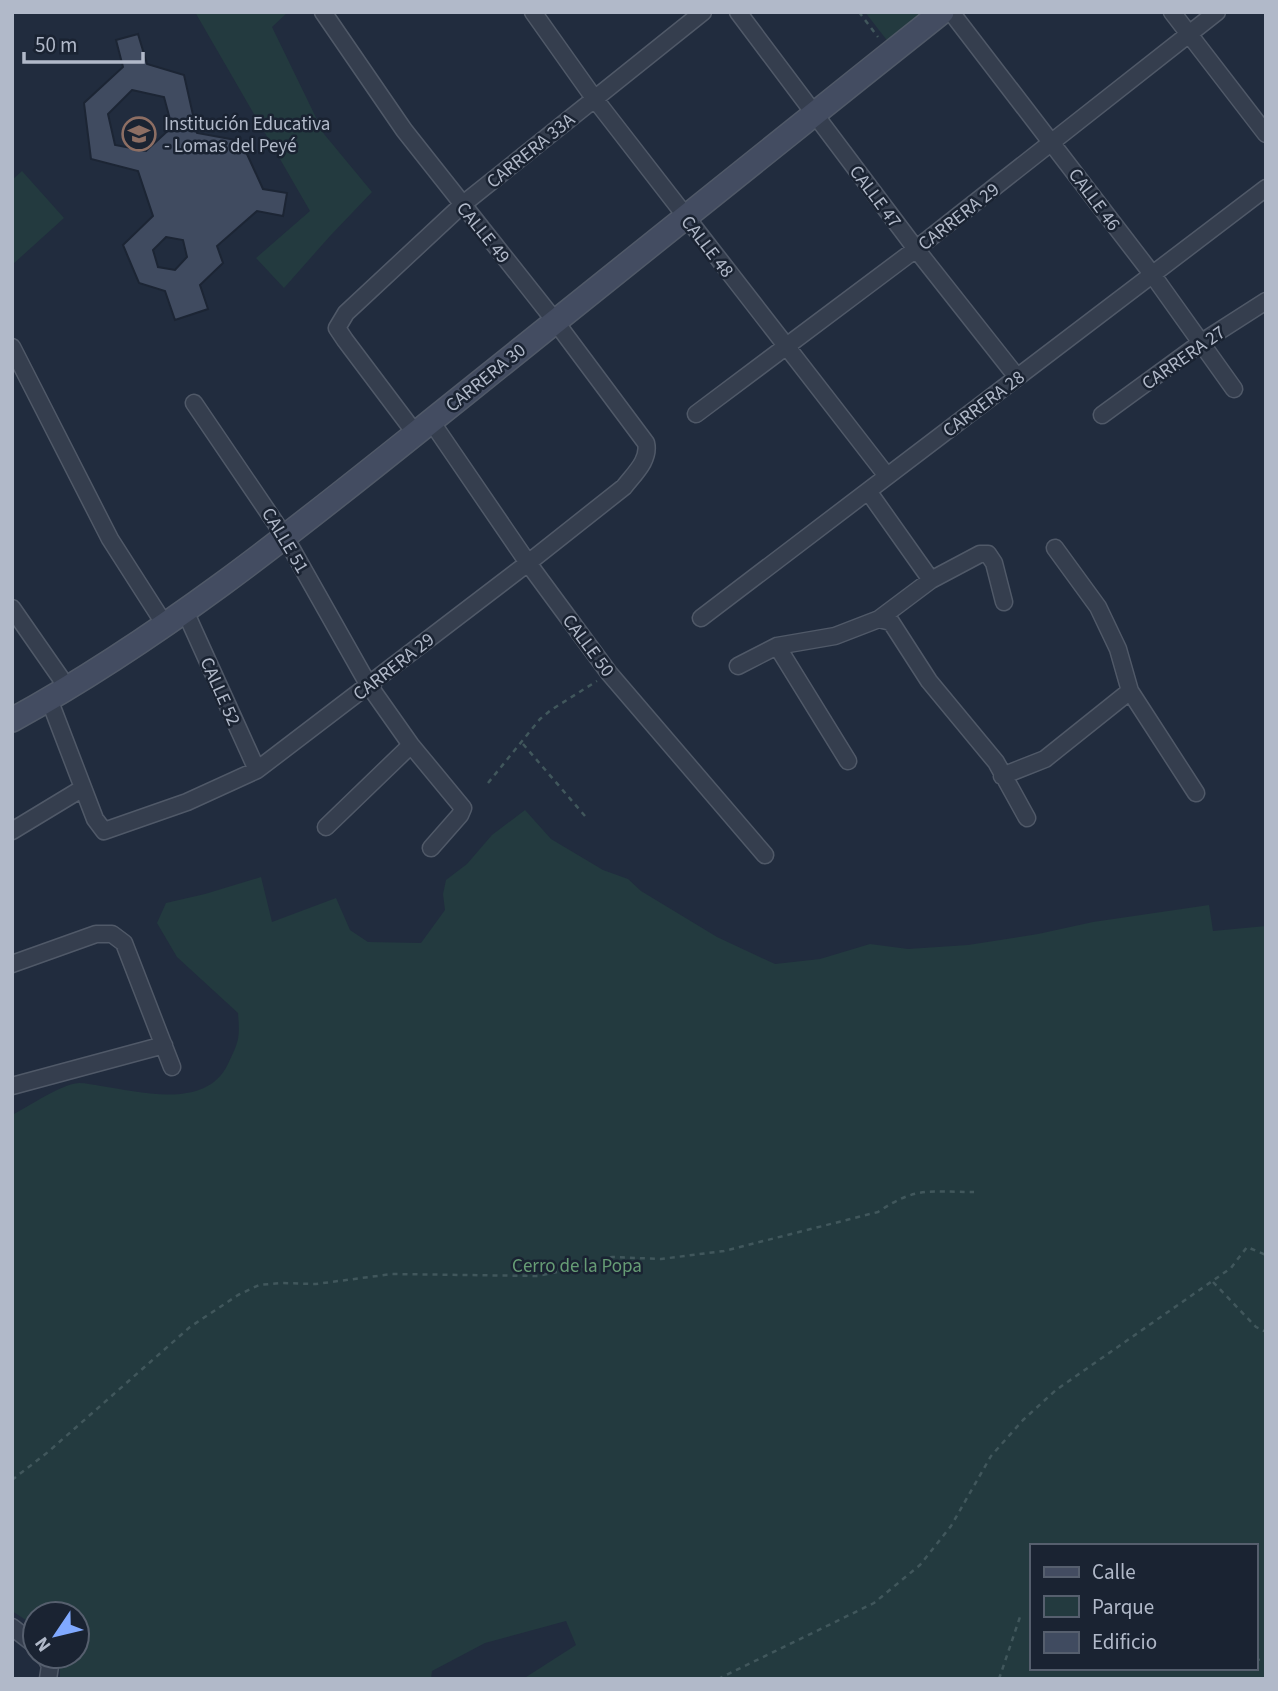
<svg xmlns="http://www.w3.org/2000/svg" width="1278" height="1691" viewBox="0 0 1278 1691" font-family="'Source Sans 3',sans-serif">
	<rect width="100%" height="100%" fill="#212c3e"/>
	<path fill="#233a3f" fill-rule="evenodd" d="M195,12H288L272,27L324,134L372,192L330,236L284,288L256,258L310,211Z
		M865,12H927L889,43Z
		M22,171L64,218L12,265V180Z
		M525,810L551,839L603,870L628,879L641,891L717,937L775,964L820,959L870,944L908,949L968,945L1038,934L1093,922L1209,905L1213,931L1266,926V1679H523L576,1645L566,1621L485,1643L432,1671L431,1679H60V1670L54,1656H77V1614H35V1626L12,1611V1115C30,1106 61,1084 79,1083C86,1083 94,1085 101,1086C141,1092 206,1110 228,1064C239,1041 240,1039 238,1013L177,957L157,923L166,903L205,894L261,877L272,922L336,898L350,930L368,942L421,943L445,910L443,894L446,880L467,864L492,835ZM1031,1546H1255V1668H1031Z"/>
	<path fill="#404b60" stroke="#1c2534" stroke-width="2" fill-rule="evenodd" d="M138,34L147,64L184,75L197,133L241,141L263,189L287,193L283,216L257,211L217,246L223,263L200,285L208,309L175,320L165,291L139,283L123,245L153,216L138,171L91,159L84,103L123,67L116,40ZM132,90L164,97L172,127L146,151L115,145L108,114ZM166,237L183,240L187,257L175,270L158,267L153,250Z"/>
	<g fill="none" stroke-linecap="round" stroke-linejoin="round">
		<defs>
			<path id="street" d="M533,12L594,98L887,476
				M738,12L916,249L1017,377
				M951,12L1152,274L1234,389
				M1172,12L1266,134
				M12,347L110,539L165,625
				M194,403L285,537L368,684L411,745L463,808L460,815L431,848
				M696,414L916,249L1217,12
				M1102,415L1202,342L1266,301
				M431,421L528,563L609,673L765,855
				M415,433L345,340L337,328L346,313L462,205L703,12
				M868,491L931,580
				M1055,548L1098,607L1118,649L1130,691L1196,793
				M12,608L60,677L66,690
				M185,611L257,770
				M701,618L1266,188
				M879,619L891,622L929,681L996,762L1027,818
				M777,646L848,761
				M738,666L777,646L835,636L879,619L931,580L980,554H988L994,563L1004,602
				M49,699L95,819L104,831L187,802L257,770L528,563L624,487C634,474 650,460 646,443L555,321L404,130L323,12
				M1002,776L1045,759L1130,691
				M326,827L411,745
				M12,831L83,788
				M12,964L96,934H112L124,943L172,1067
				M12,1086L164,1045
				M12,1627L35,1645
				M45,1656L50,1666L48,1679"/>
			<path id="secondary" d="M12,720C174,631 316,513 460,398C621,269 781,140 942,12"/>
		</defs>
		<use href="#street" stroke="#505968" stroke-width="19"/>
		<use href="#secondary" stroke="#505968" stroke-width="26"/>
		<path stroke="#41575c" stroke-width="2.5" stroke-dasharray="5 5" stroke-linecap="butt" d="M859,12L878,37
			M523,744L585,816
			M488,783L540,719L551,710L597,681
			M1213,1282L1256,1327L1266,1332
			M12,1480L48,1452L190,1327L238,1295L259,1285L281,1283L316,1284L392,1274L538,1276L590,1265L612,1257L661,1259L724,1251L878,1212C916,1186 930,1192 974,1192
			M1255,1659L1266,1661
			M718,1679L874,1603L920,1565L951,1526L991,1456L1023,1420L1056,1390L1231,1268L1247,1247L1266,1255
			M999,1679L1020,1617"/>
		<use href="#street" stroke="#353e4e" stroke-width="16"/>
		<use href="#secondary" stroke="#434c61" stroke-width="23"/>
	</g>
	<defs>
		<symbol id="school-ring" viewBox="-11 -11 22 22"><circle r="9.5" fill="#1a2332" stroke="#8d6e63" stroke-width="1.5"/><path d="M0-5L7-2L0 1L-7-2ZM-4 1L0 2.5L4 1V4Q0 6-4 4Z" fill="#8d6e63"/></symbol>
	</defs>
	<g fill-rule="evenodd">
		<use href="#school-ring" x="120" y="115" width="38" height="38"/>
	</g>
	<g text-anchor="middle" stroke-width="5" stroke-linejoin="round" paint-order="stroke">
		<g font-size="19" fill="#b1b9c9" stroke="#1a2332" text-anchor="start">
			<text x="164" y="130">Institución Educativa<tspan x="164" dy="22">- Lomas del Peyé</tspan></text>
		</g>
		<g font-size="19" fill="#b1b9c9" stroke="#1a2332">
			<text transform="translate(530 150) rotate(-39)" y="7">CARRERA 33A</text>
			<text transform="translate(876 196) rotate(53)" y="7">CALLE 47</text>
			<text transform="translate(1095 199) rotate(53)" y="7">CALLE 46</text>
			<text transform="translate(958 216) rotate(-38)" y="7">CARRERA 29</text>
			<text transform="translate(484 232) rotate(51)" y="7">CALLE 49</text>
			<text transform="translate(708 246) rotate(52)" y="7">CALLE 48</text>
			<text transform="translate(1183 357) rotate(-35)" y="7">CARRERA 27</text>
			<text transform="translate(485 377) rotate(-39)" y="7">CARRERA 30</text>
			<text transform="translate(983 403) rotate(-37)" y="7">CARRERA 28</text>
			<text transform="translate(286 540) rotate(59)" y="7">CALLE 51</text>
			<text transform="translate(589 645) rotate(53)" y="7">CALLE 50</text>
			<text transform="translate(393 666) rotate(-38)" y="7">CARRERA 29</text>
			<text transform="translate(221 691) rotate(66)" y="7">CALLE 52</text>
		</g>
		<g font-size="19" fill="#669c75" stroke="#1a2332">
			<text x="577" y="1272">Cerro de la Popa</text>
		</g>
	</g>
	<rect width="1278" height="1691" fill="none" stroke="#b1b9c9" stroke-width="28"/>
	<rect x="1030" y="1544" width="228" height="126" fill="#1a2332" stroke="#565f6e" stroke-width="2"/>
	<rect x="1044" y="1567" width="35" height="10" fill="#434c61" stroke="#565f6e" stroke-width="2"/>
	<text x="1092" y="1579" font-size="21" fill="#b1b9c9">Calle</text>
	<rect x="1044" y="1596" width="35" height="21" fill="#233a3f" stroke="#565f6e" stroke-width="2"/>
	<text x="1092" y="1614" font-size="21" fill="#b1b9c9">Parque</text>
	<rect x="1044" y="1632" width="35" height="21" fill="#404b60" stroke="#565f6e" stroke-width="2"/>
	<text x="1092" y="1649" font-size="21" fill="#b1b9c9">Edificio</text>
	<g transform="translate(56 1635) rotate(235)"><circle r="33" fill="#1a2332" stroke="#565f6e" stroke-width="2"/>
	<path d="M0-5L12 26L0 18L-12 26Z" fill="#80a9ff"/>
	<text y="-10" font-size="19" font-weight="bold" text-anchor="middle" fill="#b1b9c9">N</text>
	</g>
	<path d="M24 52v10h119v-10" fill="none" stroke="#b1b9c9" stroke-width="3.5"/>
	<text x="35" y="52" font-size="21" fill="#b1b9c9" stroke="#1a2332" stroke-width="5" paint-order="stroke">50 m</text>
</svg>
